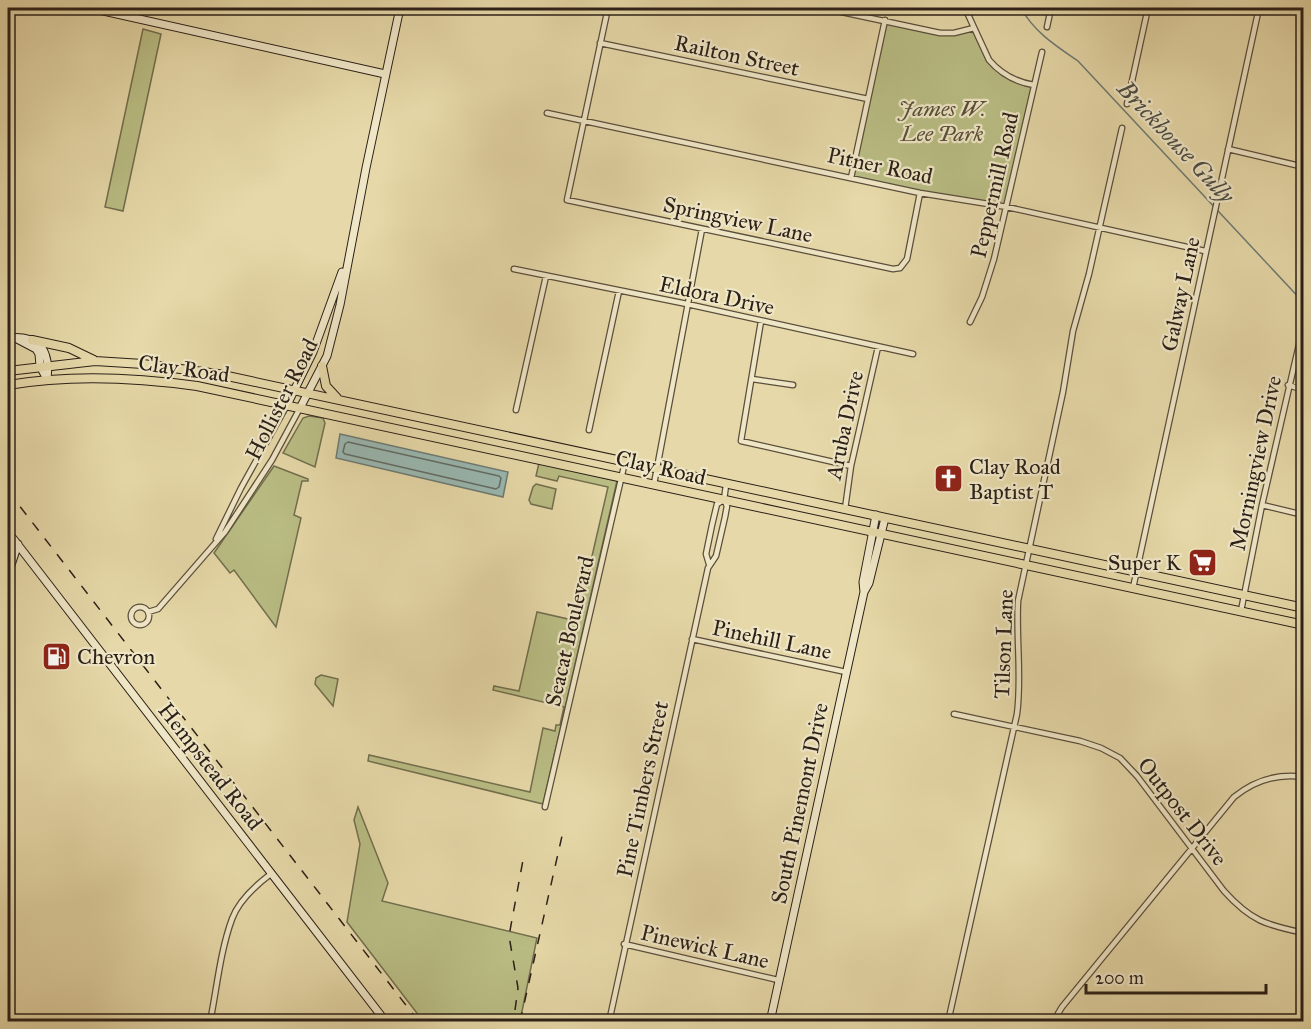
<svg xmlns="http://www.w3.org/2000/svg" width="1311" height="1029" viewBox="0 0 1311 1029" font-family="'IM FELL Great Primer',serif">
	<rect width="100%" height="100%" fill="#e6d8a8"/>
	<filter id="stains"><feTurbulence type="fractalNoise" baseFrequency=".00333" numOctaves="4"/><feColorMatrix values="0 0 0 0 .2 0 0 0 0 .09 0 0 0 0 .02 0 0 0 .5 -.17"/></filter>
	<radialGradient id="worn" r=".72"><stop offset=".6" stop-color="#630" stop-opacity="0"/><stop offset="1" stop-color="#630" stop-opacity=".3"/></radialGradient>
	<path fill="#b9bd84" stroke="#726e4e" stroke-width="1.5" d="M885,20C920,28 938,36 974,28C993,69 992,68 1034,85L1007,207L851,178Z
		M143,29L161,34L123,211L105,207Z
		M309,416L323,418L325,423L315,467L283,453L303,418Z
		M539,463L617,481L543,804L368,761L369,755L530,792L543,728L555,731L556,725H560L564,707L493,690L494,686L519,691L537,612L577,621L608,487L559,476L557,481L536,476Z
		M274,466L308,479V481H302L294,515L301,518L276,627L234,570L230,573L214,553Z
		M536,484L556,489L552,509L531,504L529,500L533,487Z
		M321,675L338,679L333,706L315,684L316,678Z
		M358,807L388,883L382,901L537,938L520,1021H423L347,922L360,844L354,820Z"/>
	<path fill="#99b8b2" stroke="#6d7b74" stroke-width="1.5" d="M340,434L508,472L503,497L336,458Z"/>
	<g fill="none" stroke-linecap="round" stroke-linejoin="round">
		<path stroke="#626c65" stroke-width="1.5" d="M348,442L499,476L501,478L499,487L496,489L345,454L343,452L345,444Z"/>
		<path stroke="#6d7b74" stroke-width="1.5" d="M1021,8C1034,32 1056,46 1078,61L1304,303"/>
		<defs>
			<path id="street" d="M608,8L567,200L893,269L900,268L907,259L920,193
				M823,8L940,33H954L974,28
				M965,8L989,60C1001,74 1015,82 1034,85
				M1047,27L1051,8
				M600,43L868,99
				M1127,104L1148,8
				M547,113L920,193L1007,207L1205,251
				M1228,149L1304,167
				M851,178L885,20
				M514,269L687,304L913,354
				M761,321L741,441L851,466
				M970,322L982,297L994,259L1042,52
				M752,379L793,385
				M1288,385L1304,390
				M516,410L546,276
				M589,430L619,291
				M654,484L702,229
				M1262,505L1304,515
				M845,509L851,466L878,347
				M216,539L241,488L287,405
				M709,564L706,554L712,525L717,504L724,500
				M1133,588L1259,8
				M131 616a9 9 0 1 1 18 0a9 9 0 1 1-18 0Z
				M1241,611L1262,505L1304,323
				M148,612L158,609L225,532L272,460L300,408
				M692,639L846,672
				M954,714L1080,741L1101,748L1120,758L1137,776L1224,891C1251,921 1266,925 1304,933
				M545,807L625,462
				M624,944L778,980
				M210,1022C217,988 220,952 232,919C239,900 256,885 272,873
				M609,1022L708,568L716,556L725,517L727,506L724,500L726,485
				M948,1022L1017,714C1022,677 1016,639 1018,601L1063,392L1073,331L1089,274L1122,128
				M1053,1022L1062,1007L1234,797C1255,780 1277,773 1304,777"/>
			<path id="secondary" d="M90,8L385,74
				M8,337C14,338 21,337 27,339C47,343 49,363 47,379
				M17,339L36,349L39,354L40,366L47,379
				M287,405L313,352L342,272
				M300,408L327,356L340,305L366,168L400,8
				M8,532L386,1022
				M8,574L18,544
				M864,592L869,583L885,518
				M770,1022L864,592L863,582L876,515"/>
			<path id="primary" d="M32,340L69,348L94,360
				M322,366L326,386L337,398
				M8,371L95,361L143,364L218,374L1304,608
				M8,385C71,374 133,377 197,386L1304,625"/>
		</defs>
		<use href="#street" stroke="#5a4e3c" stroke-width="7"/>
		<use href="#secondary" stroke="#2b2018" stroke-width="9"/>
		<use href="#primary" stroke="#2b2018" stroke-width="10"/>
		<use href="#street" stroke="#efe6c6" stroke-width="4.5"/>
		<use href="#secondary" stroke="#efe6c6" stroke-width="7"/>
		<use href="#primary" stroke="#e6d8a8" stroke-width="8"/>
		<path stroke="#2b2018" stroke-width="1.5" stroke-dasharray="10 10" stroke-linecap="butt" d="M8,491L419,1022
			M515,1010L518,988L509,936L523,860
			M520,1022L562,836"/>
	</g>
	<defs>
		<symbol id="church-square" viewBox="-11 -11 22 22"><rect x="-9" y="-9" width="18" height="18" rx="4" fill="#8f2418" stroke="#efe6c6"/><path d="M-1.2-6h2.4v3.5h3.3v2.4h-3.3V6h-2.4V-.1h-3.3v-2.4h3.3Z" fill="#fff"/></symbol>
		<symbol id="supermarket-square" viewBox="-11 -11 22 22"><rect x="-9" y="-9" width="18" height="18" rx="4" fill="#8f2418" stroke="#efe6c6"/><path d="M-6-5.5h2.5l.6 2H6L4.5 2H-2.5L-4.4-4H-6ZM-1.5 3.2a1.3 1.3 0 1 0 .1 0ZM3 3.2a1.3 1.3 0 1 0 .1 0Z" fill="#fff"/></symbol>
		<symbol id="fuel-square" viewBox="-11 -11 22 22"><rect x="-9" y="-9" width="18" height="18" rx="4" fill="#8f2418" stroke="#efe6c6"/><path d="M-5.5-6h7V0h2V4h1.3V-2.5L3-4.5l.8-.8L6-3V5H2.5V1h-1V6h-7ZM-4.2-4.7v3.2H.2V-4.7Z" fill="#fff"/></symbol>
	</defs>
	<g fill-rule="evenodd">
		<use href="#church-square" x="932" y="462" width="33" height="33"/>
		<use href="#supermarket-square" x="1186" y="546" width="33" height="33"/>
		<use href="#fuel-square" x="40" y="640" width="33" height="33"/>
	</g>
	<g text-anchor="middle" stroke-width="4.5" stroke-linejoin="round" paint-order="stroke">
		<g font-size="22" fill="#2b2018" stroke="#efe6c6">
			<text transform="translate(737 55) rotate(12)" y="8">Railton Street</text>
			<text transform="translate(880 165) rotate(12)" y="8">Pitner Road</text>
			<text transform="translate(994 185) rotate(-77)" y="8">Peppermill Road</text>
			<text transform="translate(738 219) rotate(12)" y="8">Springview Lane</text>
			<text transform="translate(1180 294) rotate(-78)" y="8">Galway Lane</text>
			<text transform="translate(717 295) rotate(12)" y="8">Eldora Drive</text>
			<text transform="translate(184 368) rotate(8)" y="8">Clay Road</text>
			<text transform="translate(281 399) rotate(-63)" y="8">Hollister Road</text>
			<text transform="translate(844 425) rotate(-78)" y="8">Aruba Drive</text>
			<text transform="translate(1255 463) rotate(-78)" y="8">Morningview Drive</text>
			<text transform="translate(661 467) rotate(13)" y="8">Clay Road</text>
			<text transform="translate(569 631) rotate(-77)" y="8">Seacat Boulevard</text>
			<text transform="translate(772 639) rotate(12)" y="8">Pinehill Lane</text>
			<text transform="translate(1003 644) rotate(-88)" y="8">Tilson Lane</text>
			<text transform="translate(211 766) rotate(52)" y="8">Hempstead Road</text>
			<text transform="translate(642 789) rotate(-78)" y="8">Pine Timbers Street</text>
			<text transform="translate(799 803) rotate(-78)" y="8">South Pinemont Drive</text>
			<text transform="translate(1183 811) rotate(52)" y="8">Outpost Drive</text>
			<text transform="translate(705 946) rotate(13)" y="8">Pinewick Lane</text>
		</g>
		<g font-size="22" font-style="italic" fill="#564f38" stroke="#efe6c6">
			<text x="942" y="116">James W.<tspan x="942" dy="25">Lee Park</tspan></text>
		</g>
		<g font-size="22" fill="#2b2018" stroke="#efe6c6" text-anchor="start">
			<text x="969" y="474">Clay Road<tspan x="969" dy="25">Baptist T</tspan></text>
			<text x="1181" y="570" text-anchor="end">Super K</text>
			<text x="77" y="664">Chevron</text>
		</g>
		<g font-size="24" font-style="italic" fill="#4c4e46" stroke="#efe6c6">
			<text transform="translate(1176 142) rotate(47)" y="8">Brickhouse Gully</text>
		</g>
	</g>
	<rect width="1311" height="1029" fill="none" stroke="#e6d8a8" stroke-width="30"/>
	<rect x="9" y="9" width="1293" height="1011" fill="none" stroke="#2b2018" stroke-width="3"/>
	<rect x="15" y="15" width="1281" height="999" fill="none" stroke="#2b2018" stroke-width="1.5"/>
	<path d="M1086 984v9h180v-9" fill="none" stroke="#2b2018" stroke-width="3"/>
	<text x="1095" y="984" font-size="18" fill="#2b2018" stroke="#efe6c6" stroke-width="4.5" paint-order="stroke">200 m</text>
	<rect width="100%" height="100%" filter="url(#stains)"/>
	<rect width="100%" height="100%" fill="url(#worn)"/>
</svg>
